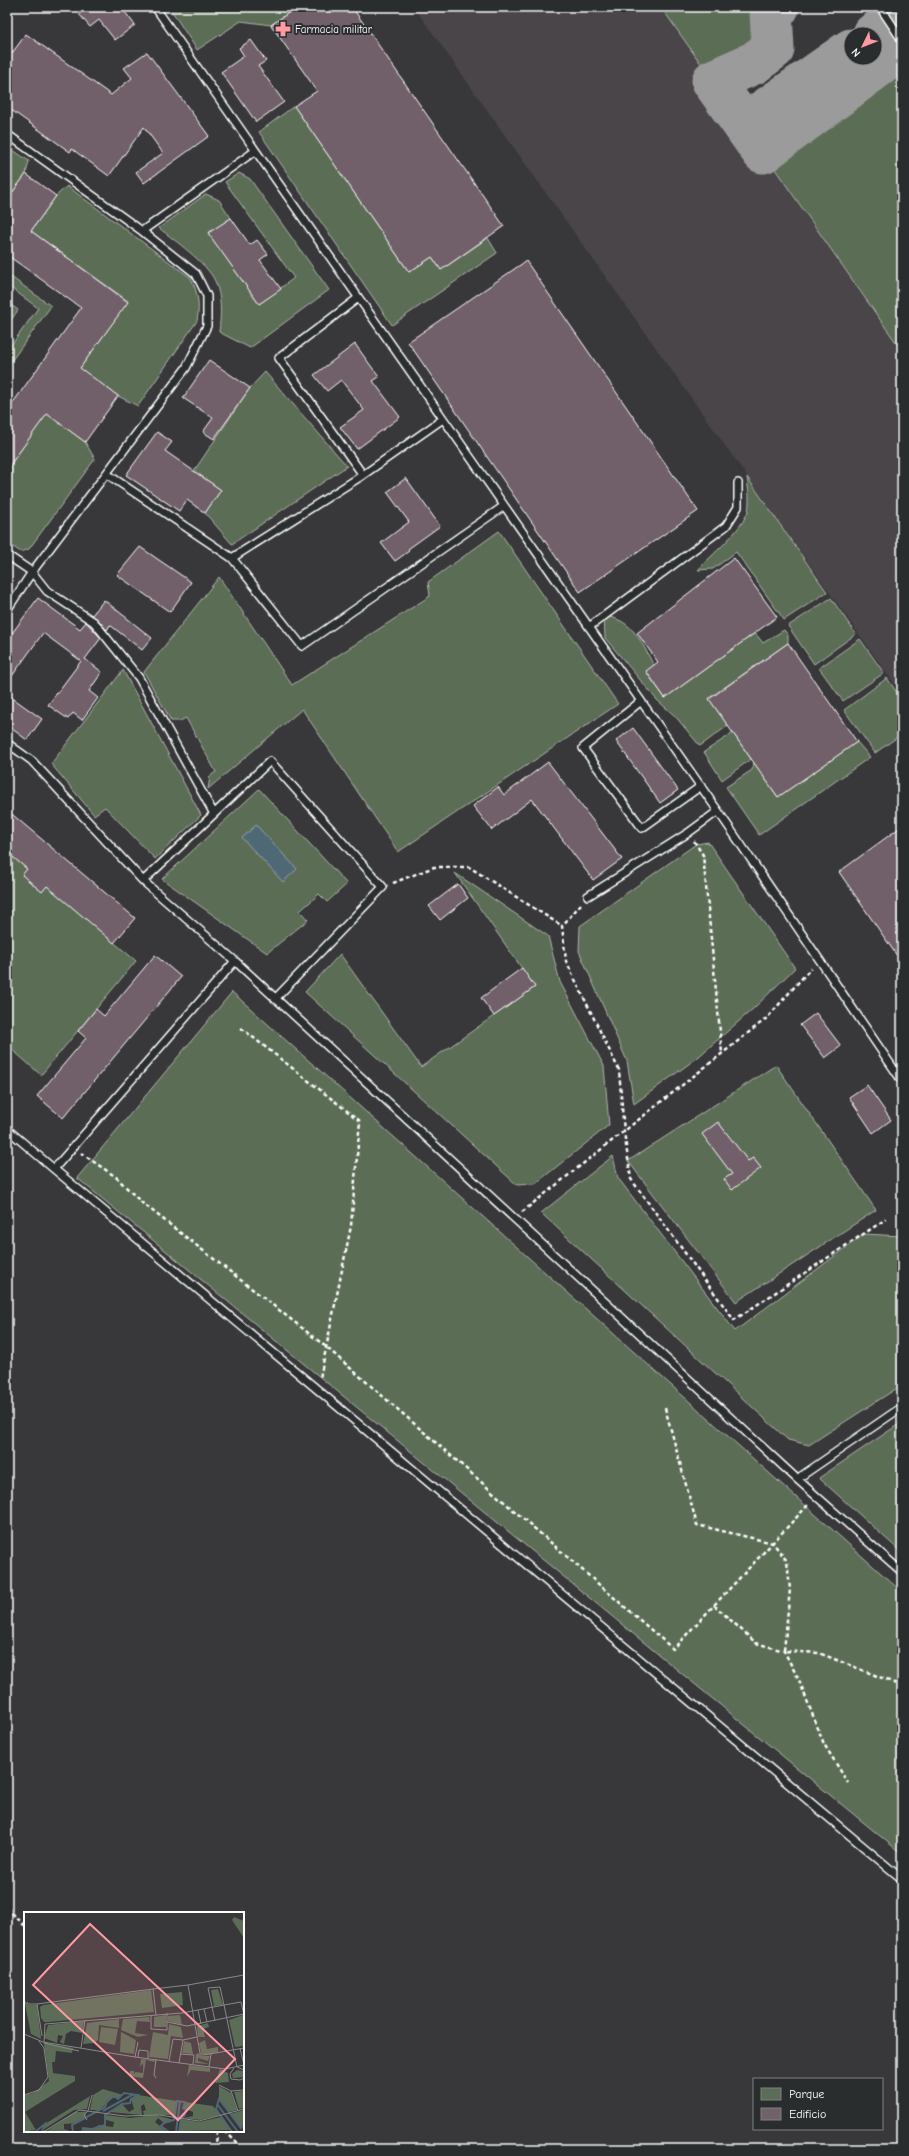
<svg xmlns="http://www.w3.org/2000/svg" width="909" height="2156" viewBox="0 0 909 2156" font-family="'Comic Neue',sans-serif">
	<rect width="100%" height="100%" fill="#38373a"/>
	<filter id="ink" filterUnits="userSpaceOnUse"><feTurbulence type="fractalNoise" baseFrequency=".025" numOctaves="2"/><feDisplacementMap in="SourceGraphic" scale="8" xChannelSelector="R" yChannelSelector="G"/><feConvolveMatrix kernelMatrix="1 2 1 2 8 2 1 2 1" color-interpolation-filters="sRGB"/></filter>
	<g filter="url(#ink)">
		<path fill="#494449" d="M414,7H661L902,351V695Z"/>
		<path fill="#5b6d56" stroke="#adb6aa" d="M169,7H297L271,25L241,21L197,50Z
			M661,7H767L771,12L773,49L754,63L713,81Z
			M890,57L902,62V351L763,152Z
			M294,106L409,272L432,257L441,270L488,238L497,253L392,325L259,132Z
			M7,146L29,161L26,174L12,193L7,189Z
			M239,173L250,179L329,290L250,348L219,332C221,315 222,297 215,281C206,262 175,241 159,228L206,194L219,200L231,218L209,233L259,304L294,278L225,182Z
			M67,186L191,278C198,294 200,304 197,321L138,406L118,396L98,382L73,378L128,301L31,231L56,196Z
			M7,274L51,306L7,367V351L38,308L7,285Z
			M7,302L18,310L7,326Z
			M265,372L347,466L232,544L205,513L221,490L194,471L250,388Z
			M53,405L72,418L65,427L85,442L95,459L29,549L21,552L7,543V469Z
			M747,477L827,592L784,620L736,552L713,569L698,570C712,554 738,534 747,514C751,503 748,488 747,477Z
			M499,531L618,704L398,852L302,709L208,789L210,776L216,772L186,718L180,721H171L144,672L219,577L292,685L430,596L428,582Z
			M831,598L856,634L814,664L788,626Z
			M604,616C633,619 642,643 654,666L646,672L665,698L755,633L763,643L784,630L788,635V643L709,698L724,720L770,695L700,746L675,716L657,700L605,638Z
			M860,639L884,673L843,701L819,668Z
			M123,670L201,815L155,859L105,807L94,815L51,764Z
			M887,678L902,700V734L875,753L844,710Z
			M733,733L751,759L722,780L704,752Z
			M797,733L806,747L763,776L778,797L857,742L870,757L759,835L726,787L752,770L754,763Z
			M259,789L347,884L327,902L319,894L300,911L308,920L267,953L162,879Z
			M708,842L795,968L754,1008L697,1058L634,1104L627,1061L579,951L580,926L696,844Z
			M7,852L136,961L41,1075L7,1045Z
			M455,873L548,936L560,982L604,1066L609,1125L535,1184L517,1185L305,992L340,954L421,1067L535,987Z
			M232,992L902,1592V1854L77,1178Z
			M776,1065L876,1210L736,1302L628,1161Z
			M613,1156L618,1178L735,1331L864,1234L902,1236V1385L809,1445L788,1440L541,1213Z
			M902,1422V1553L819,1478Z"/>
		<path fill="#506775" stroke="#96a4ac" d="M256,825L297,869L283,882L242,838Z"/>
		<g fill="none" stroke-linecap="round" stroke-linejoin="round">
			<path stroke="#9c9b9c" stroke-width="43" d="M778,7L771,12L773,49L754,63L713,81L763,152L890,57L902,52
				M874,34L902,15
				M744,125L851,50"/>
		</g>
		<path fill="#71616b" stroke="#fff" d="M88,7H121L135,25L115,40L99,20L90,27L79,14Z
			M297,7H352L504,226L441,270L432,257L409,272L294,106L317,91L271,25Z
			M26,34L111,95L132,78L124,68L147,52L209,136L144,183L136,172L163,153L144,127L109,176L72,149L70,152L7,107V60Z
			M251,40L266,61L258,66L284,102L256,122L221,72L244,56L239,48Z
			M26,174L56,196L31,231L128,302L80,368L118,396L85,442L47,414L7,469V411L81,308L7,255V189L12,193Z
			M231,218L250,245L257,240L268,254L260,260L281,289L259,304L208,233Z
			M526,261L698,511L580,592L408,342Z
			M355,344L379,377L373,381L400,417L357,449L340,427L364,410L341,380L327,391L314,375Z
			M209,360L250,388L214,439L203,432L213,418L183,398Z
			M157,432L172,442L165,451L221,490L205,513L187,500L179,511L126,475Z
			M406,478L440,526L408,549L409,551L395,561L381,543L409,522L387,492Z
			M140,547L191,582L170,612L117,575Z
			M734,558L777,617L665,698L646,671L658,662L637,633Z
			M38,598L80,629L86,622L101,638L85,659L102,672L89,691L98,698L82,720L73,713L68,719L48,705L81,661L43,633L7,683V640Z
			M104,600L152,638L142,650L110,625L107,630L92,615Z
			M788,643L857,742L778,797L709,699Z
			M7,694L42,719L27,740L7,725Z
			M633,728L678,790L660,803L616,741Z
			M548,762L622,859L593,880L532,799L492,830L473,806L498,787L504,795Z
			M7,810L135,918L114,943L47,886L42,892L22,875L27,869L7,852Z
			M902,826V963L839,872Z
			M458,884L468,898L440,920L429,906Z
			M155,955L181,977L63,1118L37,1096L86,1038L78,1031L96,1009L104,1016Z
			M522,968L535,987L494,1016L481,998Z
			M816,1013L841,1046L825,1058L800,1025Z
			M867,1085L891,1120L873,1133L849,1097Z
			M718,1122L748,1161L753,1158L761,1168L732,1190L724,1179L732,1174L702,1134Z"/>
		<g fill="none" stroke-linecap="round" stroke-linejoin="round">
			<defs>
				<path id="service" d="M155,7L718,811L902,1081
					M880,7L902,40
					M7,134L142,231L196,274L207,296V326L186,368L32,572L7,610
					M142,231L255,151
					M358,298L279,358L363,475
					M107,474L232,558L363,475L443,419
					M7,555L32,572L47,591L94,622L139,678L214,814
					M232,558L302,646L504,506
					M589,627L726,526L738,507V483
					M641,701L583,748L642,828L701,786
					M7,743L32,761L143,881L235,961L797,1479L902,1572
					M143,881L270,761L383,887L275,999
					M588,896L688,833L718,811
					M7,1129L54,1169L235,961
					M54,1169L902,1879
					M797,1479L902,1407"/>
			</defs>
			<use href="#service" stroke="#fff" stroke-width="10"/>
			<path stroke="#fff" stroke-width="2.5" stroke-dasharray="4 3" stroke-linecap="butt" d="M694,841L703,855L722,1053
				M393,883L434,867H469L562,926
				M581,904L562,926L566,961L619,1070L624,1132L631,1179L734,1320L886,1219
				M241,1028L360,1121L351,1226L320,1378
				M81,1153L116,1177L141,1202L325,1346L673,1649L809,1504
				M522,1212L767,1018L811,968
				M665,1408L697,1525L773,1543L787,1561L790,1589L784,1651L819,1653L902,1686
				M714,1605L756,1643L784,1651L799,1680L824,1744L848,1783
				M7,1908L25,1926
				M225,2131L243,2149
				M216,2149L217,2131"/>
			<use href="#service" stroke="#2a2d2e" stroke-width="7"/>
		</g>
	</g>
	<defs>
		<symbol id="pharmacy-bare" viewBox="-9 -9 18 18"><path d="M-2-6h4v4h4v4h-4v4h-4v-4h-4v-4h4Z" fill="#ff9aa2" stroke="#2a2d2e" stroke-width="2.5" paint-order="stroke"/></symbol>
	</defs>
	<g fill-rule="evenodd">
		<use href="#pharmacy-bare" x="272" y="18" width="22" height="22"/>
	</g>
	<g text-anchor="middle" stroke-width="4" stroke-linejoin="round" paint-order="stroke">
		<g font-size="11" fill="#fff" stroke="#2a2d2e" text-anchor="start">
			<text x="295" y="33">Farmacia militar</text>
		</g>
	</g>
	<g transform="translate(24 1912)">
		<rect width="220" height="220" fill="#38373a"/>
		<path d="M210,5L220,9V26L208,8ZM194,77L199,93L190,94L187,78ZM127,78L130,100L24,110H20L17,106L16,95L19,93ZM158,80L159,93L138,96L136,82ZM0,87L4,93H13L17,127L7,122ZM142,103V115H130V105ZM156,103L158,113L144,109V104ZM219,103L220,134L211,135L205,108ZM125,105L126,110L113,109L111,121L124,123L114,125L97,118L99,107ZM95,107V116L75,113L74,128L70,131L59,132L63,111ZM60,109L58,121L47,119L42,122L40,132L36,130L39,124L34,123L33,131L20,126L24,113ZM184,111L185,115L179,117L181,125H174L173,114ZM145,112L157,115L159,126L147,124L144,147L125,145L129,120L144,123ZM77,115L94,117L91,133L75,130ZM97,120L112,128L110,142L96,140ZM181,128L183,137L194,135V140L180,143L177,140L175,131ZM160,129L167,131L169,142L158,141ZM20,131L49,136L48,141L32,139L31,150H28L29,161L51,164V169L1,200L12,218L0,220V183L9,181L25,169ZM175,141L179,144H186L184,149L174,146V149L185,152L171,151L172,142ZM117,147L130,148L131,150L122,148L119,166L105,164L106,159H110V163L111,160L119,161V151L116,155ZM165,153L186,156V160L167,158L163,165ZM196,157L204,161L205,170L191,171ZM213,158L214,162L213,158L219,159L220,165L209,166L208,162ZM195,174L207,181L213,198L205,200L195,187ZM79,177L99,183L94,187L90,185L75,198H66L69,183ZM220,179L219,196L215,197L210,180ZM114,183L153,189L151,203H120L119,199L122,198L120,192L117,194L118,203L85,200L98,192L105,200L110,197L107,187ZM66,184L63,197L50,198L17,219L21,212ZM161,190L189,194L196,203L176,208L159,206L169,204V200L159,196ZM220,198V211L217,216L206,202ZM51,200H62L61,207L54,211L40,212V217L49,220H21ZM81,203L106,206L131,203L150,208L140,211L134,206L131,210L143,220H58L59,216L68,217L75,213L89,215L90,210L82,208ZM197,205L207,218L155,219L157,207L175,210Z" fill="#5b6d56"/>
		<path fill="none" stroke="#506775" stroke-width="2" d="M193,192L214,220M79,199L108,183M11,220L21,212L18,220M49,220L48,213L81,195L83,189L90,184L94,187L100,181L114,183L107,187L106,191L98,192L81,203V213L68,217L59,216L58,220M145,220L137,214L140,211L150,208L153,189L161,190L159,196L162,198L161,203L157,207L155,220M152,220L156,189M208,220L192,197L195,187L217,216L220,211"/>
		<path fill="none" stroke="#888789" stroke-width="1" d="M164,73L220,63M3,90L4,92H13L18,124M13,92L129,77M180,97L183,110M174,98L177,112M127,103V117L143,118V101M132,103L129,77L164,73L176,141L180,143L220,136M191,109L184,76L196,75L200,93L217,90L220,103M143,110L163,114L220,102M0,122L19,130L111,145L201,157L220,153M57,136L61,108M216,136L220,153M55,139L20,131L21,112L158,101L200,93L213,155L220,158M156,142L170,143L169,152M111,145L114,130M114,145L115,138L124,139V146M132,147L130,163L132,166M145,149L149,127L159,128M155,151L159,128L173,125M185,155L187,142M210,156L206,162L207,167L216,168L220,166M195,173L207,179L220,178M207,179L214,199M0,183L15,178L24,165L20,136L15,129M63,208L60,203L64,199L68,183M19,220L55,198L101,204L135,203L175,209L220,197"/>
		<path fill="#ff9aa2" fill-opacity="0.15" stroke="#ff9aa2" stroke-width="2" d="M66,12L211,147L154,208L9,73Z"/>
		<rect width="220" height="220" fill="none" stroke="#fff" stroke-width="2"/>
	</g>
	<rect width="909" height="2156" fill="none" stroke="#2a2d2e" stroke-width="24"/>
	<rect x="12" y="12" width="885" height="2132" fill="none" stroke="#fff" stroke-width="1.5" filter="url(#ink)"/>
	<rect x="753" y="2078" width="130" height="52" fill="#2a2d2e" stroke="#7f8182"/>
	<rect x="761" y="2088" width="20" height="12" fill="#5b6d56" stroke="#7f8182"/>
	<text x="789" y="2098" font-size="12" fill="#ffffff">Parque</text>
	<rect x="761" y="2108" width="20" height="12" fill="#71616b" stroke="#7f8182"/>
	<text x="789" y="2118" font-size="12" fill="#ffffff">Edificio</text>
	<g transform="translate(863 46) rotate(227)"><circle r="19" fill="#2a2d2e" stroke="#7f8182"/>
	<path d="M0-3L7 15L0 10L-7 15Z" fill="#ff9aa2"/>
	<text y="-6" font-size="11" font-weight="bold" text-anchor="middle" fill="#ffffff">N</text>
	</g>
</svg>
